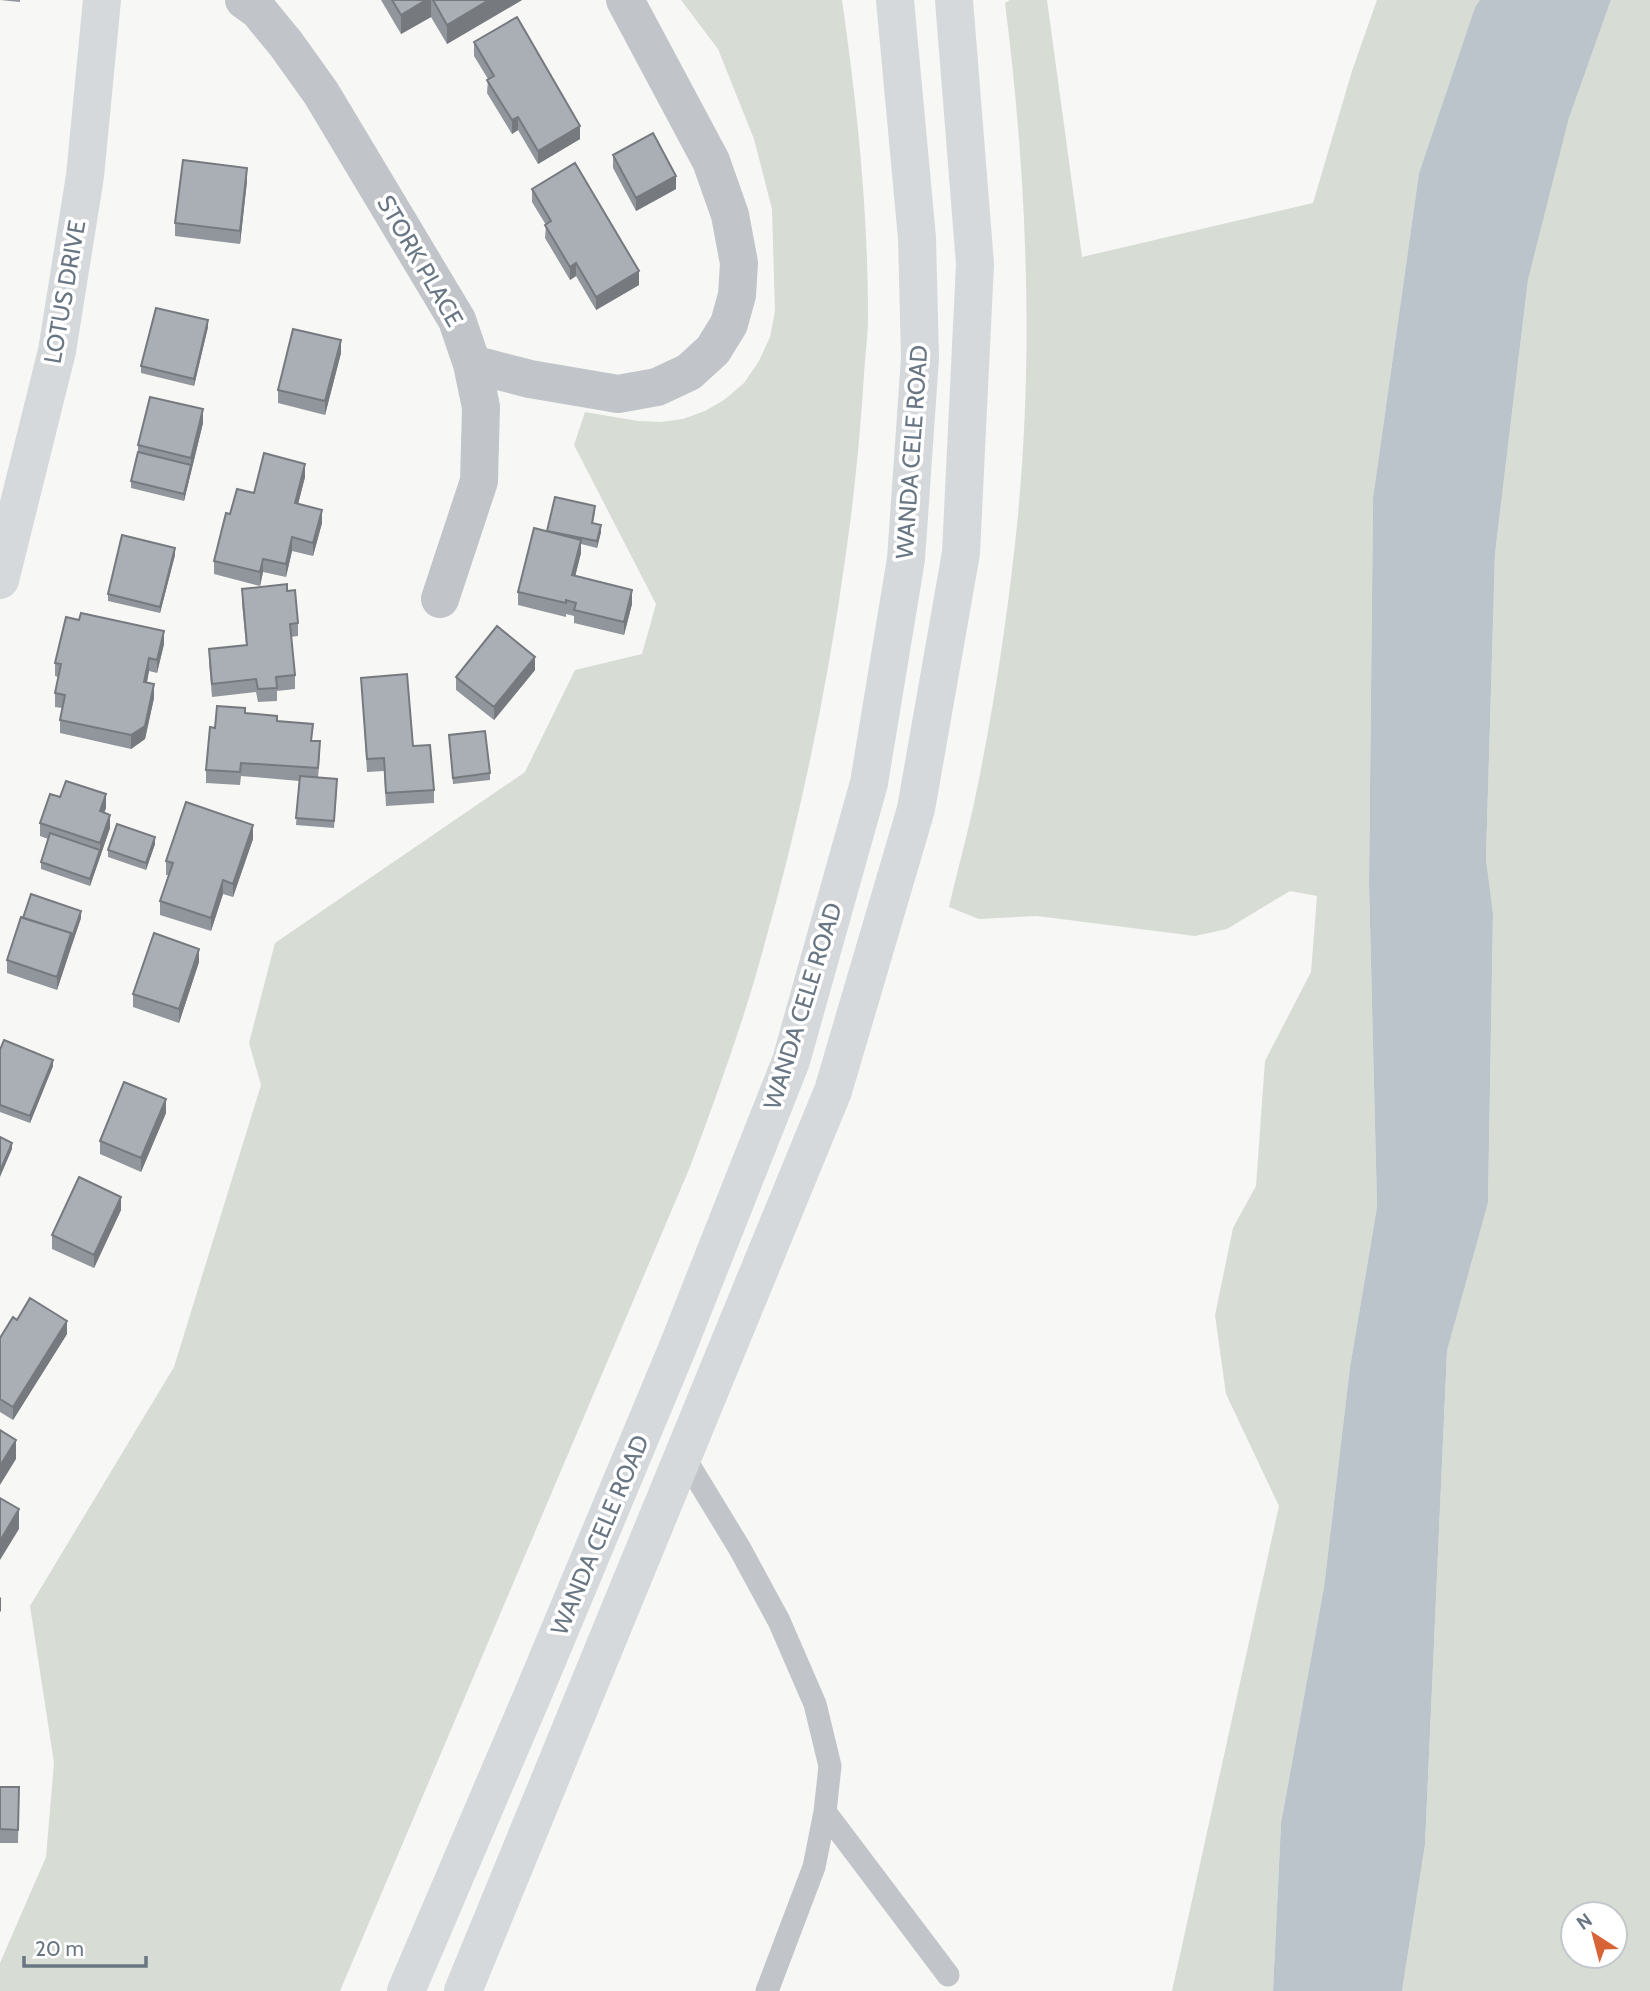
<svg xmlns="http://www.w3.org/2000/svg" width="1650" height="1991" viewBox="0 0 1650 1991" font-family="Cabin,sans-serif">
	<rect width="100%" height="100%" fill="#f7f7f5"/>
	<path fill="#d7dcd4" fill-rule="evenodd" d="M681,0H842C857,104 868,210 868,316C868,336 865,356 864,375C860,437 854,499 845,560C827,690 800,819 764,946C744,1021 717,1094 690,1167L340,1991H0V1963L46,1857L54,1763L30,1606L174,1367L261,1085L249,1043L275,943L525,772L575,670L642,654L656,604L574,445L585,412L638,421L661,422L683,419L705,411L724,400L744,383L759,361L770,337L775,311L772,209L754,139L718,49Z
		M1010,0H1047L1082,257L1313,203L1352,71L1377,0H1480L1475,7L1419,173L1373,498L1369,884L1377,1207L1350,1367L1324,1587L1281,1823L1273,1991H1172L1279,1506L1226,1394L1215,1315L1233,1228L1256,1186L1265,1061L1311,972L1317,896L1290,891L1227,929L1195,936L1037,916L979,919L949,907C958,868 969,829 977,789C993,711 1005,632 1014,553C1035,371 1028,185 1005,3Z
		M1611,0H1650V1991H1402L1425,1845L1447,1351L1488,1203L1493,913L1486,859L1495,554L1528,280L1569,118ZM1573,1914H1615V1956H1573Z"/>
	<path fill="#bbc4ca" d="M1480,0H1611L1569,118L1528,280L1495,554L1486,859L1493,913L1488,1203L1447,1351L1425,1845L1402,1991H1273L1281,1823L1324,1587L1350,1367L1377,1207L1369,884L1373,498L1419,173L1475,7Z"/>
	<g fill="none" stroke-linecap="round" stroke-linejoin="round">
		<path stroke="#c1c4c8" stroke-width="23" d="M684,1457L740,1549L779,1621L815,1704L830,1766L825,1812L814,1867L767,1991
			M825,1812L948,1975"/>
		<path stroke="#c1c4c8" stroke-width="38" d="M244,0L258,10L286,44L321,93L457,320L472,364L481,407L479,481L440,599
			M472,364L530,379L618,394L657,387L689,372L713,350L729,324L737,295L739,263L730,215L711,161L625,0"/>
		<path stroke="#d5d9dc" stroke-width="38" d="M0,580L57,351L85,176L102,0
			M406,1991L533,1694L677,1349L791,1061L869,783L906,559L920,358L917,238L895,0
			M463,1991L833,1091L916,809L961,553L975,264L954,0"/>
	</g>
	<path fill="#91969c" d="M0,0H20V2Z
		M381,0H522L447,44L431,17L401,34Z
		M474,42L580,139L538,164L518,130L512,134L487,93L488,79L474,56Z
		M613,155L676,189L636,211L613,168Z
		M247,181L240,244L175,236V223Z
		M532,189L639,285L596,310L576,276L570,280L545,238L546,225L532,202Z
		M208,327L194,386L141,373V366Z
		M341,353L325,415L278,403V390Z
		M203,423L184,501L131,488V481L138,452V445Z
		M305,477L298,504L322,523L313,556L292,551L286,577L263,572L260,586L214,574V561L230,514L254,493Z
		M595,512L593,523L601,532L597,548L581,544V553L575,576L632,604L624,635L574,623V616L566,614V617L518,605V592L547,531Z
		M175,555L160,613L108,601V594Z
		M242,589L287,591L298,623V636L291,637L295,675V689L277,691V701L258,702L256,692L212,697L209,662V649L246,645L242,603Z
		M164,644L157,673L149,671L147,683L154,698L145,739L131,749L60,733V720L62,708L55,707V693L58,677L55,676V663Z
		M535,670L494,720L456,690V677Z
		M361,678L413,746L434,790V803L386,806L384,771L367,772Z
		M245,713L277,721L312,741L320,754L318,778L337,786L334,828L296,825L299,781L241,776L240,785L206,783V770L215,728Z
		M449,735L490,773V780L453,784Z
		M60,797L106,808L104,812L110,828L90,886L41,869V862L48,839L40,836V823Z
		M253,839L233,897L223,894L211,931L160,915V901L169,875H166V861Z
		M155,844L146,870L108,857V850Z
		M81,918L57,990L7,973V960Z
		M199,962L179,1023L133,1007V994Z
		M0,1050L53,1066L30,1123L0,1112Z
		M166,1113L141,1172L100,1154V1141Z
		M121,1210L94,1268L52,1249V1235Z
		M17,1320L67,1334L13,1420L0,1412V1338Z
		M0,1787H19L18,1843H0Z"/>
	<path fill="#767a7f" d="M426,0H431V17L401,34V15Z
		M489,0H522L447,44V25Z
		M518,117V130L512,134V120Z
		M580,126V139L538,164V151Z
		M247,168V181L240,244V231Z
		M676,176V189L636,211V198Z
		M576,263V276L570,280V267Z
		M639,271V285L596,310V297Z
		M208,320V327L194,386V379Z
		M341,340V353L325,415V401Z
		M203,409V423L184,501V494L191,465V458Z
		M305,464V477L295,516V503Z
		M322,510V523L313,556V543Z
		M601,525V532L597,548V541Z
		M292,537V551L286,577V564Z
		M581,540V553L572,589V575Z
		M175,548V555L160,613V607Z
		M263,559V572L260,586V572Z
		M632,590V604L624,635V622Z
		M164,631V644L157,673V660Z
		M535,657V670L494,720V707Z
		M149,658V671L144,695V682Z
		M154,684V698L145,739L131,749V735Z
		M106,794V808L100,824V811Z
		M110,815V828L90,886V879L100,850V843Z
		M253,825V839L233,897V884Z
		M155,837V844L146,870V863Z
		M223,880V894L211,931V918Z
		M81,911V918L71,947V940Z
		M71,933V947L57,990V977Z
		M199,949V962L179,1023V1009Z
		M53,1060V1066L30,1123V1116Z
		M166,1099V1113L141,1172V1158Z
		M12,1143V1149L0,1177V1171Z
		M121,1197V1210L94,1268V1255Z
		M67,1321V1334L13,1420V1407Z
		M16,1440V1459L0,1485V1466Z
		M19,1509V1529L0,1560V1541Z
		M1,1597V1611L0,1612V1598Z"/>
	<path fill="#a9afb5" stroke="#767a7f" stroke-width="2" d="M392,0H426L401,15Z
		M433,0H489L447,25Z
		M517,17L580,126L538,151L518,117L512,120L487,80L494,76L474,42Z
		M653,133L676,176L636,198L613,155Z
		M183,160L247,168L240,231L175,223Z
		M575,163L639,271L596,297L576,263L570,267L545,225L551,221L532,189Z
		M156,308L208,320L194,379L141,366Z
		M293,329L341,340L325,401L278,390Z
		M150,397L203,409L191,458L138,445Z
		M138,452L191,465L184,494L131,481Z
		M264,453L305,464L295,503L322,510L313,543L292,537L286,564L263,559L260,572L214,561L226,513L230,514L237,489L254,493Z
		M555,497L595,506L592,523L601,525L597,541L547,531Z
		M534,528L581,540L572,575L632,590L624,622L574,610L576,603L566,600V603L518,592Z
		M122,535L175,548L160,607L108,594Z
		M287,584V591L295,590L298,623L290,624L295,675L276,677L277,688L258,689L256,679L212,684L209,649L247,645L242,589Z
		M81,613L164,631L157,660L149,658L144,682L154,684L145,726L131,735L60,720L65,695L55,693L61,664L55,663L66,617L79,620Z
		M497,626L535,657L494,707L456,677Z
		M407,674L413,746L430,745L434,790L386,793L384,758L367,759L361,678Z
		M217,706L245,708V713L277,716V721L313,724L311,741H320L318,768L241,763L240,772L206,770L210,727L215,728Z
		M485,731L490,773L453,778L449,735Z
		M300,776L337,779L334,821L296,818Z
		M66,781L106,794L100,811L110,815L100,843L40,823L50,794L60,797Z
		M186,802L253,825L233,884L223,880L211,918L160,901L173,863L166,861Z
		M117,824L155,837L146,863L108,850Z
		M50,833L100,850L90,879L41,862Z
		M31,894L81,911L71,940V933L23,918Z
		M21,917L71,933L57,977L7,960Z
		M154,933L199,949L179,1009L133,994Z
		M4,1040L53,1060L30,1116L0,1105V1050Z
		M124,1082L166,1099L141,1158L100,1141Z
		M0,1137L12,1143L0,1171Z
		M79,1177L121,1197L94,1255L52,1235Z
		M30,1298L67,1321L13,1407L0,1399V1338L13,1317L17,1320Z
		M0,1430L16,1440L0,1466Z
		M0,1498L19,1509L0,1541Z
		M0,1787H19L18,1830L0,1829Z"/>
	<g text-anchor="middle" stroke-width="7" stroke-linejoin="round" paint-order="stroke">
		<g font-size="24" fill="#697683" stroke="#fff">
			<text transform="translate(420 261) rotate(60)" y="8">STORK PLACE</text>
			<text transform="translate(65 292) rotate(-80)" y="8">LOTUS DRIVE</text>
			<text transform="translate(912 452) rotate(-86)" y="8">WANDA CELE ROAD</text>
			<text transform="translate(803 1006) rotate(-73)" y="8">WANDA CELE ROAD</text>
			<text transform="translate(600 1535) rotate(-67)" y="8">WANDA CELE ROAD</text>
		</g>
	</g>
	<g transform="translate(1594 1935) rotate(324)"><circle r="33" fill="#ffffff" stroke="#c3c8cd" stroke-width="2"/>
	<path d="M0-5L12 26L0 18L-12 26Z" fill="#d66436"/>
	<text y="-10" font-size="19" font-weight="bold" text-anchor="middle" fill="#697683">N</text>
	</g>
	<path d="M24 1956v10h122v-10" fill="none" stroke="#697683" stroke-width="3.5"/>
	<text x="35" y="1956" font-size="21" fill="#697683" stroke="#ffffff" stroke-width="5" paint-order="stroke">20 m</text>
</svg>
